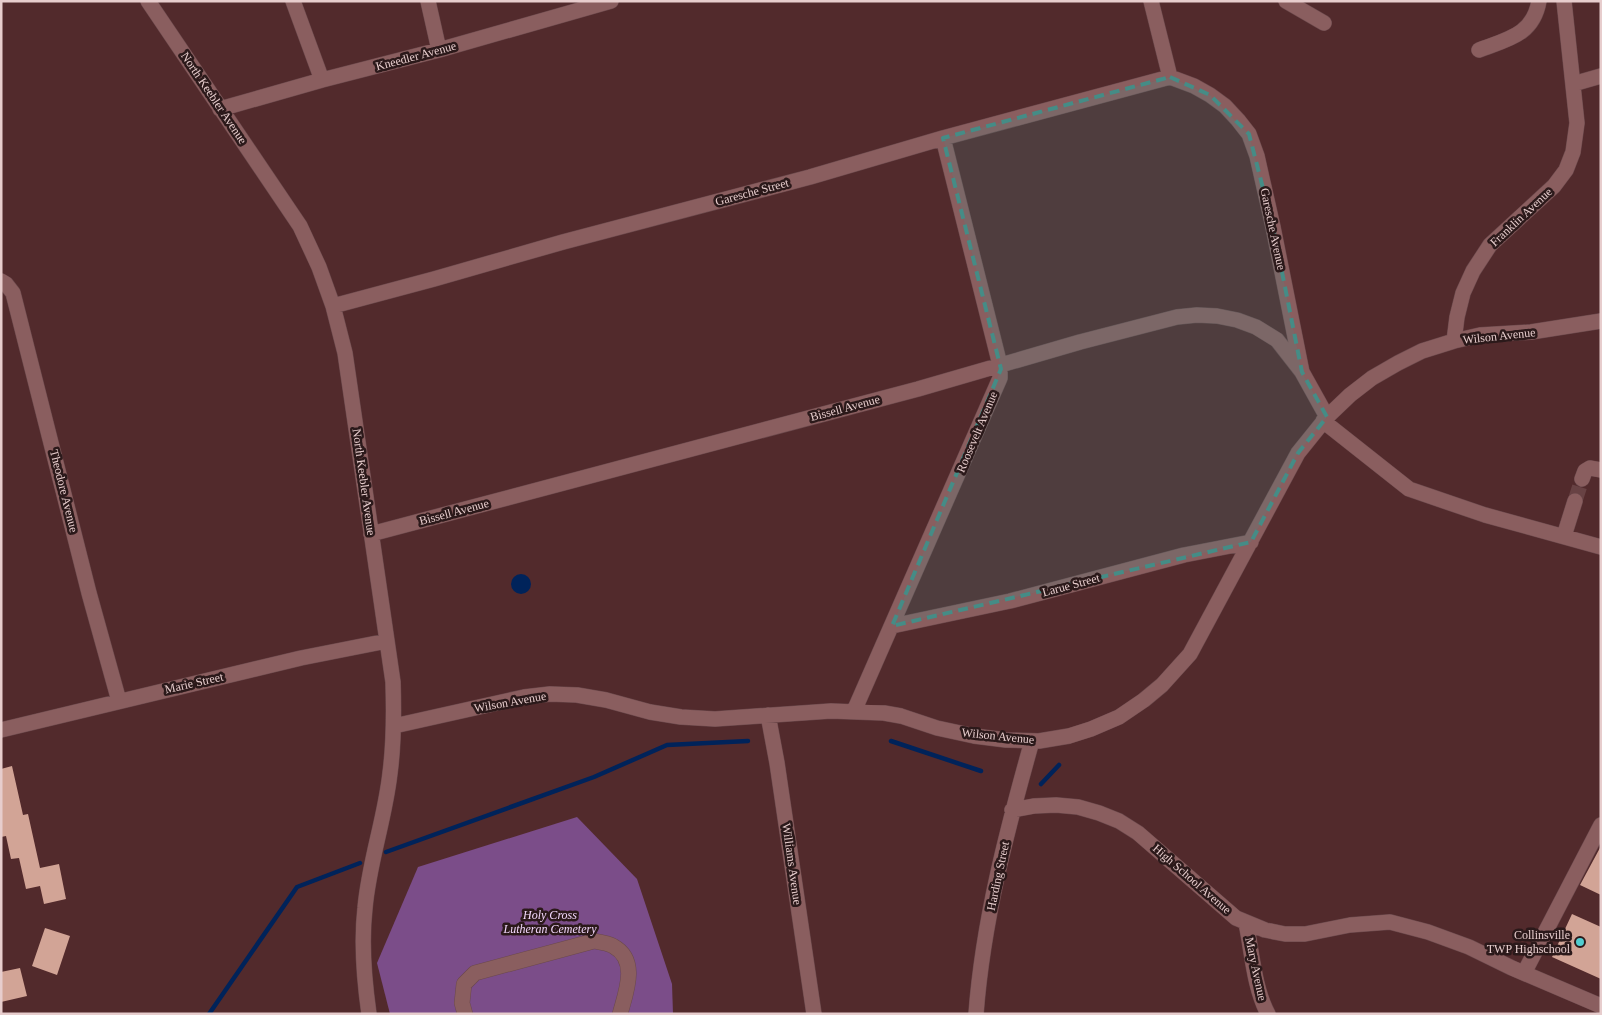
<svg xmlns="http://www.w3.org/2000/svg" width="1602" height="1015" viewBox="0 0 1602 1015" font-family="'Times New Roman',serif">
	<rect width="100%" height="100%" fill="#522a2c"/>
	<path fill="#7b4d89" d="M577,817L637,879L672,984L673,1014H390L377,963L418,867Z"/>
	<path fill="#00235a" d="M511 584a10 10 0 1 1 20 0a10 10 0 1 1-20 0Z"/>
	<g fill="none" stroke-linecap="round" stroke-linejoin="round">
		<path stroke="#00235a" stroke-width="4.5" d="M891,741L981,771
			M1041,784L1059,765
			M386,852L594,777L667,745L748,741
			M209,1014L297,887L360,863"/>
	</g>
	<path fill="#d2a496" d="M12,766L23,815L28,814L40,868L59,864L66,899L44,904L40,886L26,889L19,858L11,859L6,836L1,837V769Z
		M1601,846V895L1580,885Z
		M1572,914L1601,927V979L1552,957Z
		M45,928L70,936L57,975L32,966Z
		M20,968L27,996L1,1002V972Z"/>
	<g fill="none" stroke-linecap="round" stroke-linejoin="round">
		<path stroke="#684244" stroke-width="15" stroke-dasharray="15 8" stroke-linecap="butt" d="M1575,501L1582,479"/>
		<defs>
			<path id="minor" d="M148,1L300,226L319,267L333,306L345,353L393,682C394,713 394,743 390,773C385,819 369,862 365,908C361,943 364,979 369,1014
				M293,1L322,80
				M428,1L439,50
				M1151,1L1170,77
				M1286,1L1324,23
				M1479,50C1508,39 1533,35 1539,1
				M1170,77L1194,86L1210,95L1225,106L1238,120L1249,134L1257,156L1273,227L1302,372L1327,417
				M1573,84L1601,76
				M220,109L322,80L439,50L611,1
				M1,281L6,284L13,293L89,593L119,701
				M333,306L434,279L563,242L810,177L943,138L1170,77
				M1454,341L1457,317L1463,293L1473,271L1490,245L1554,186L1566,170L1573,152L1577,123L1564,1
				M1323,421L1409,489L1485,515L1601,547
				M1582,479L1585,471L1590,468L1601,470
				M371,534L918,389L1080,342L1177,317L1197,315L1217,316L1237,320L1256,327L1277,340L1302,372
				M1564,536L1575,501
				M892,626L1010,601L1184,555L1251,542
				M854,711L1000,378V365L943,138
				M768,715L777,763L814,1014
				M394,726L524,697L550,694L577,695L606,700L650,712L681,717L715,719L831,711L884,713L901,716L937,728L974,736L1006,740L1039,741L1069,736L1091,729L1119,717L1144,700L1162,685L1190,654L1298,453L1327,417L1350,395L1372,378L1398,363L1422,351L1454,341L1480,335L1531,332L1601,321
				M1,730L301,658L387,641
				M1012,810L1034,806L1056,805L1078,807L1099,813L1119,821L1138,833L1236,918L1265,930L1285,934H1305L1350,925L1390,922L1428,932L1469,947L1512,968L1601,1006
				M1246,923C1252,952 1254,988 1268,1014
				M1524,973L1601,825
				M465,1014L462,1003L464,984L475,973L594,941C600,942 608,943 613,946C639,960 626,992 620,1014
				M976,1014C983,921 1007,830 1032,741"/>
		</defs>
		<use href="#minor" stroke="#6b494c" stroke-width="16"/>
		<use href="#minor" stroke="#8a5e5f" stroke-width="15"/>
	</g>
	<path fill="#458c86" fill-opacity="0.2" stroke="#458c86" stroke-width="4" stroke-dasharray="10 6" stroke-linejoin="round" d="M1170,77L1210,95L1249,134L1273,227L1302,372L1327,417L1298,453L1251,542L892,626L1001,369L943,138Z"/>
	<circle fill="#52cdd0" stroke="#2b191a" stroke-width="2" cx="1580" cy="942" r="5"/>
	<g text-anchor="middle" stroke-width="5" stroke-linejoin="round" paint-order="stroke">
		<g font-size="12" fill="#e7cdcd" stroke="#2b191a">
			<text transform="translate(416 56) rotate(-15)" y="4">Kneedler Avenue</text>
			<text transform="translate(214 98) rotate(56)" y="4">North Keebler Avenue</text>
			<text transform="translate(752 192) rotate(-15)" y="4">Garesche Street</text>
			<text transform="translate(1521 217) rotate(-43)" y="4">Franklin Avenue</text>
			<text transform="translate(1273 229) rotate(78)" y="4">Garesche Avenue</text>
			<text transform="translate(1499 336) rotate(-6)" y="4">Wilson Avenue</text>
			<text transform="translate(845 408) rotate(-15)" y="4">Bissell Avenue</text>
			<text transform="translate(977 432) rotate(-67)" y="4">Roosevelt Avenue</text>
			<text transform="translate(364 482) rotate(82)" y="4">North Keebler Avenue</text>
			<text transform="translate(64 491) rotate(76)" y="4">Theodore Avenue</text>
			<text transform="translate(454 512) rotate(-15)" y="4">Bissell Avenue</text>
			<text transform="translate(1071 585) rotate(-15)" y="4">Larue Street</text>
			<text transform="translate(194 683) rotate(-13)" y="4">Marie Street</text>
			<text transform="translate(510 702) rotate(-10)" y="4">Wilson Avenue</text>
			<text transform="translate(998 736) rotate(6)" y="4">Wilson Avenue</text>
			<text transform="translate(792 864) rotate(82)" y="4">Williams Avenue</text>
			<text transform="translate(998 876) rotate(-78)" y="4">Harding Street</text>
			<text transform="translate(1192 879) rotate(41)" y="4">High School Avenue</text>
			<text transform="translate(1256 969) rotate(78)" y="4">Mary Avenue</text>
		</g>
		<g font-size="12" font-style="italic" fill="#f3d8fc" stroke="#2b191a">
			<text x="550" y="919">Holy Cross<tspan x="550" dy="14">Lutheran Cemetery</tspan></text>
		</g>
		<g font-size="12" fill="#e7cdcd" stroke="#2b191a" text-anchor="end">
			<text x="1570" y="939">Collinsville<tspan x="1570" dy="14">TWP Highschool</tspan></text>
		</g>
	</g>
	<rect width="1602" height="1015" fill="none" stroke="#e7cdcd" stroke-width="5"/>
</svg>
